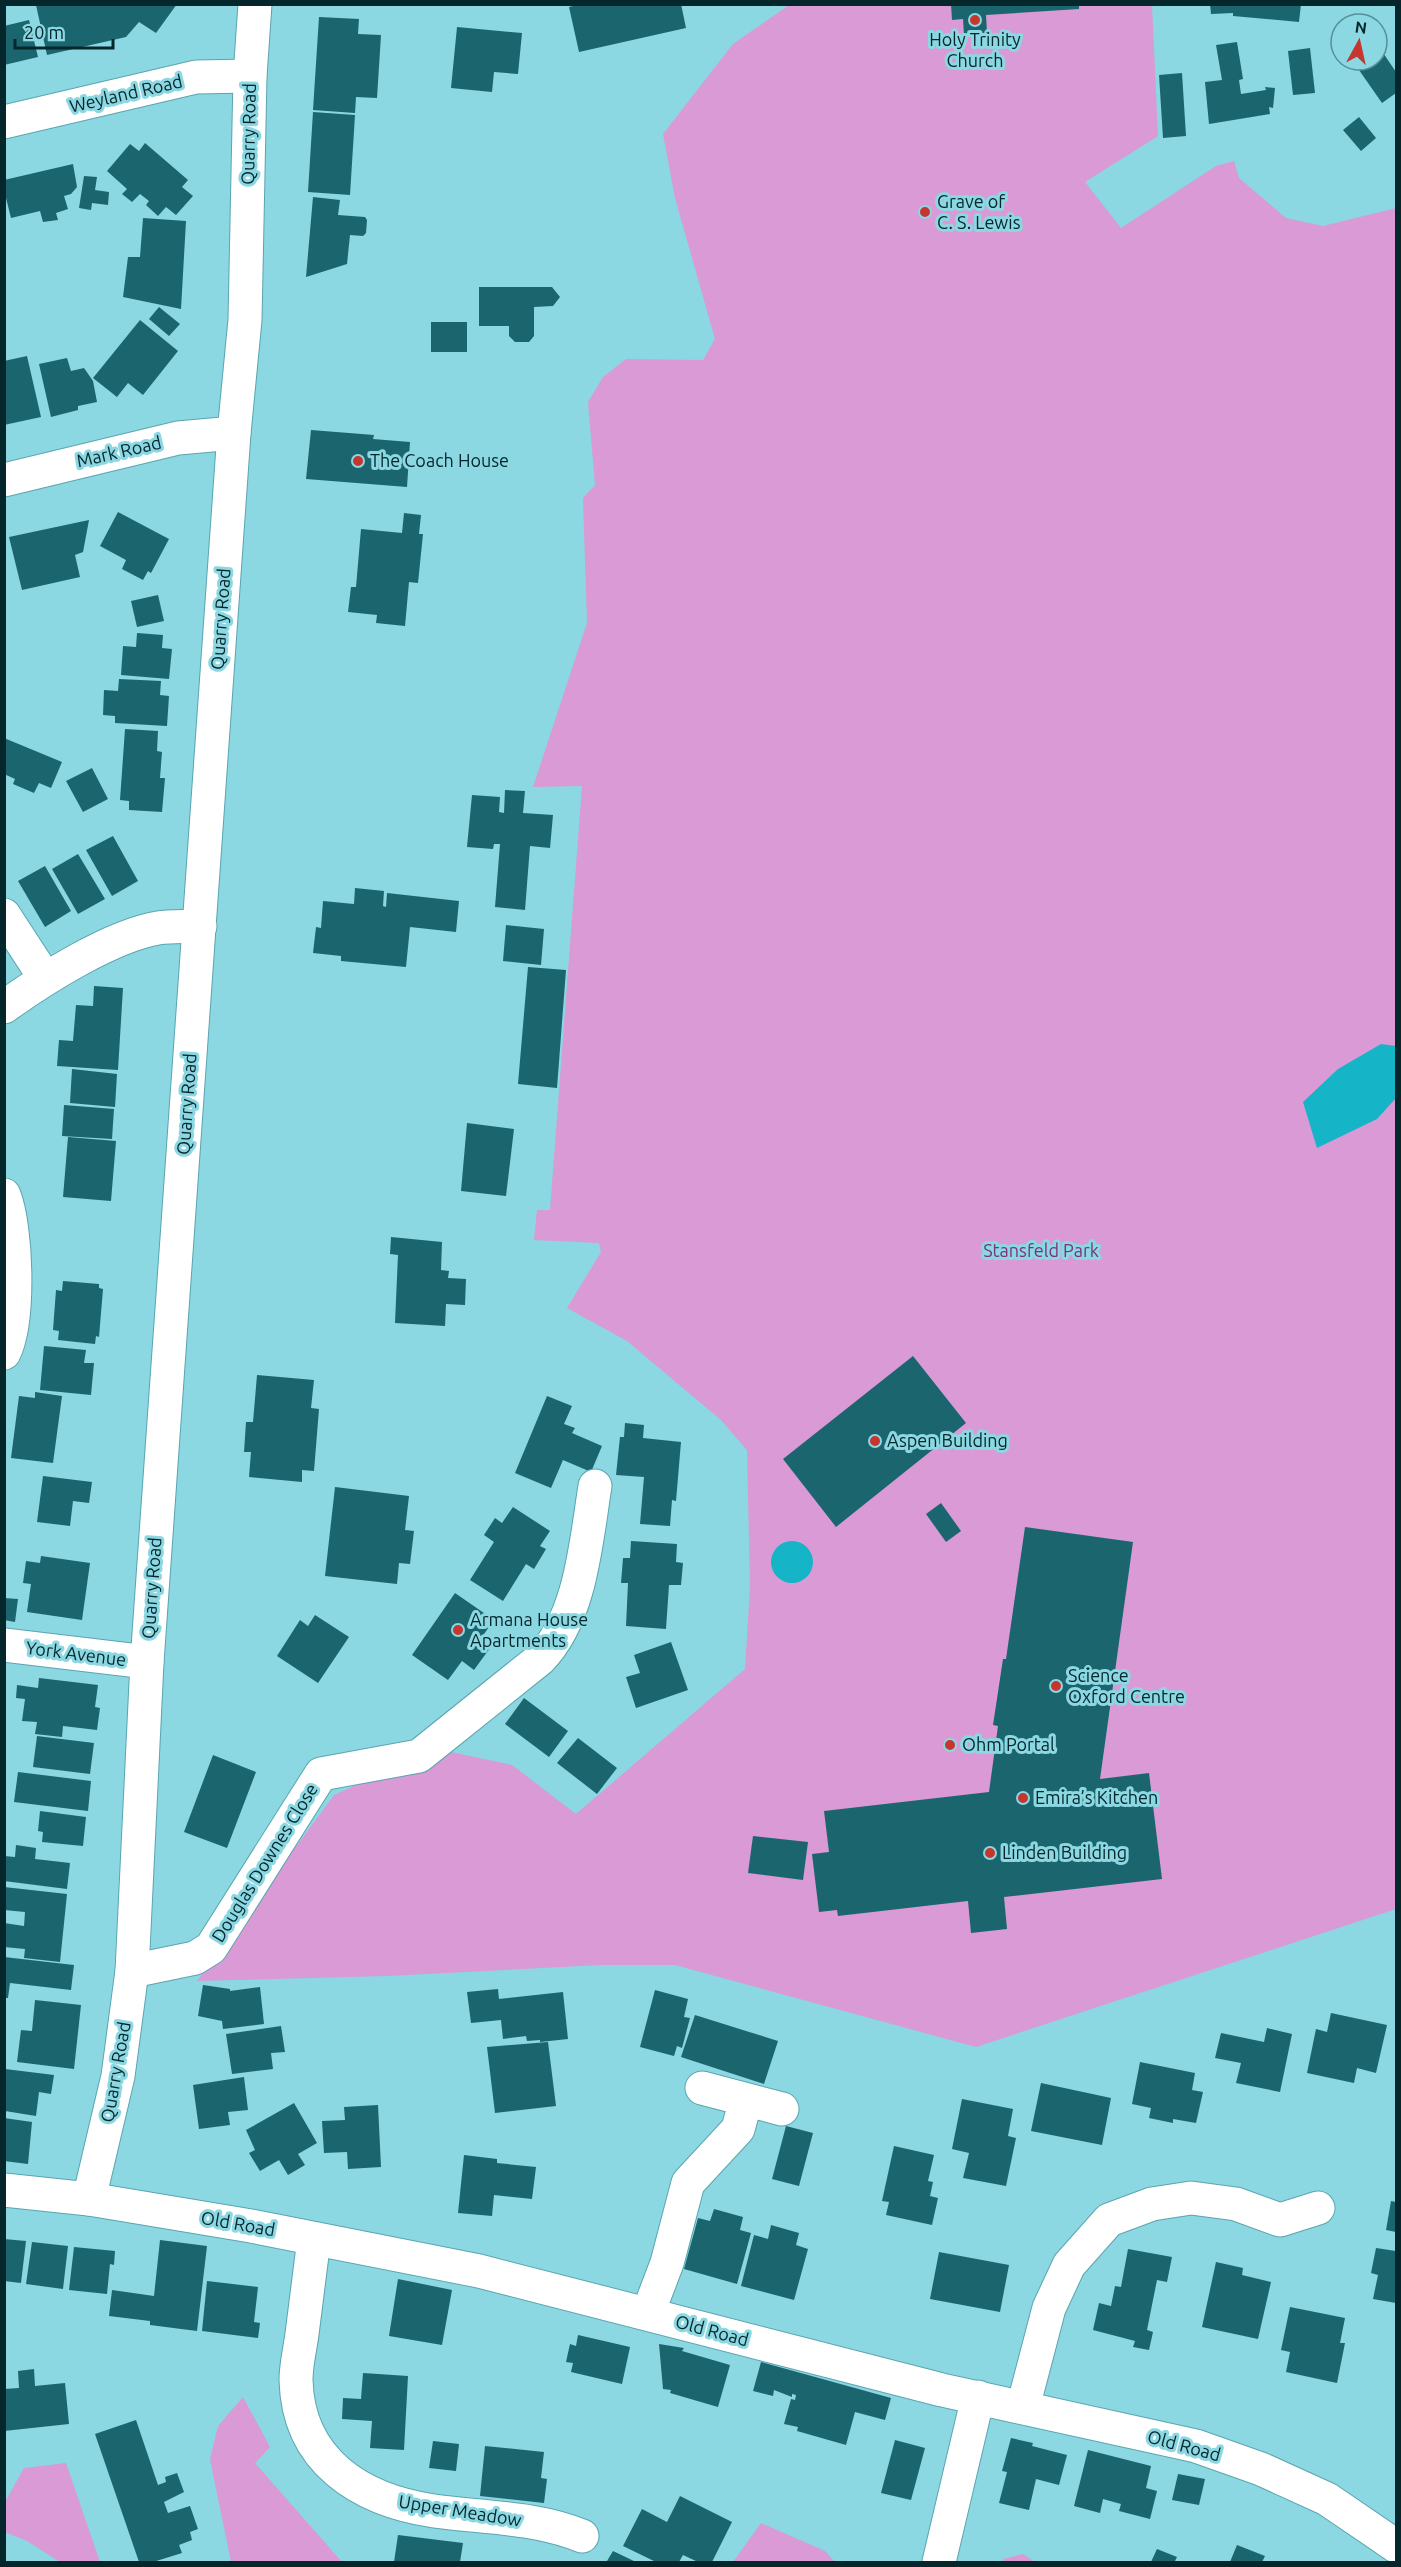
<svg xmlns="http://www.w3.org/2000/svg" width="1401" height="2567" viewBox="0 0 1401 2567" font-family="Ubuntu,sans-serif">
	<rect width="100%" height="100%" fill="#8bd7e2"/>
	<path fill="#d99ad6" d="M789,5H1152L1158,136L1085,182L1121,228L1216,166L1234,161L1239,178L1286,218L1323,226L1396,208V1909L976,2047L675,1965H601L388,1976L197,1981L334,1795L437,1749L512,1765L576,1814L745,1669L750,1587L747,1450L721,1420L627,1341L567,1308L601,1252L599,1243L534,1240L537,1210H550L582,786L533,787L587,623L583,498L595,485L588,402L603,377L626,359L703,360L715,339L675,198L663,134L733,44Z
		M243,2397L270,2447L255,2463L342,2562H231L210,2459L218,2426Z
		M66,2463L100,2562H60L27,2541L5,2532V2502L24,2468Z
		M761,2523L825,2551L835,2562H733Z
		M1023,2554L1035,2562H1003V2559Z"/>
	<path fill="#15b4c7" d="M1381,1044L1396,1046V1098L1377,1119L1317,1148L1303,1102L1338,1069Z
		M771 1562a21 21 0 1 1 42 0a21 21 0 1 1-42 0Z"/>
	<path fill="#1b656f" d="M39,4H177L156,33L139,22L126,37L47,55L36,5Z
		M581,4H681L686,28L579,52L569,7Z
		M951,4H1079V9L986,15L987,33L964,35L963,19L952,20Z
		M1210,4H1301L1299,22L1233,16V13L1211,14Z
		M319,17L359,19L358,34L381,35L377,98L356,97L355,113L313,110Z
		M29,20L38,57L4,65V26Z
		M457,27L522,33L518,74L494,72L492,92L451,88Z
		M1237,42L1243,79L1239,80L1241,94L1266,90L1265,87L1275,88L1273,108L1269,107L1270,114L1209,124L1205,82L1222,80L1216,45Z
		M1377,44L1396,72V93L1382,103L1352,60H1377Z
		M1310,48L1315,93L1293,95L1288,51Z
		M1182,73L1186,136L1163,138L1159,75Z
		M313,112L355,115L350,195L308,192Z
		M1359,117L1376,138L1361,151L1343,130Z
		M145,143L188,180L182,187L193,196L176,215L166,207L158,216L146,205L149,201L140,194L132,202L122,194L127,189L107,171L130,144L139,151Z
		M73,164L77,187L71,194L64,196L68,209L56,213L58,220L43,222L40,211L11,218L4,190V180Z
		M84,176L97,177L95,190L109,192L108,205L92,203L91,210L79,208Z
		M313,197L340,200L338,215L365,217L367,220L366,233L363,236L350,235L347,264L306,277Z
		M143,218L186,221L181,309L123,297L128,257H140Z
		M479,287H552L560,297L553,306L534,307V336L529,342H515L509,336V326H479Z
		M159,307L180,324L169,336L149,319Z
		M140,320L178,351L143,395L128,383L117,397L93,378Z
		M431,322H467V352H431Z
		M27,356L41,417L4,425V361Z
		M67,358L71,371L84,368L93,381L97,402L78,406V410L51,417L39,364Z
		M311,430L374,435L373,439L410,442L407,487L306,479Z
		M118,512L169,539L151,573L148,571L143,580L122,569L126,560L100,546Z
		M404,513L421,515L419,534H423L418,583L409,582L405,626L376,623L377,615L348,612L351,587H356L361,529L402,533Z
		M89,520L83,552L75,555L80,577L22,590L9,537Z
		M158,595L164,621L137,627L131,601Z
		M137,633L163,635L162,648L172,649L169,679L121,675L123,646L136,647Z
		M119,679L161,681L160,695L169,696L167,726L115,723V716L103,715L104,690L118,691Z
		M125,729L158,731L157,751L162,752L160,778H165L162,812L129,810V801L120,800Z
		M4,738L62,762L51,788L39,783L34,793L13,784L15,779L4,774Z
		M92,768L108,799L83,812L66,781Z
		M505,790L525,791L523,813L553,815L550,848L530,846L525,910L495,907L500,844H494L493,849L467,847L472,795L500,797L499,812L504,813Z
		M113,836L138,881L112,896L86,850Z
		M78,854L105,899L78,914L52,869Z
		M45,866L71,911L45,927L18,881Z
		M355,888L384,891L383,906L386,907L387,893L459,901L456,932L410,927L406,967L341,961V956L313,953L316,927L321,928L323,901L354,904Z
		M506,925L544,929L541,965L503,961Z
		M528,967L566,970L557,1088L518,1084Z
		M94,986L123,988L118,1070L57,1066L59,1040L73,1041L76,1005L93,1006Z
		M72,1069L117,1074L115,1107L70,1103Z
		M64,1105L114,1109L112,1139L62,1136Z
		M467,1123L514,1129L506,1196L461,1191Z
		M68,1137L116,1141L111,1201L63,1197Z
		M391,1237L442,1242L441,1270L449,1271L448,1278L466,1279L465,1305L446,1304L445,1326L395,1323L398,1255L390,1254Z
		M63,1281L99,1284V1288L103,1289L99,1337L96,1336L95,1344L58,1340L59,1331L53,1330L56,1290L62,1291Z
		M44,1346L86,1350L84,1363H94L91,1395L40,1390Z
		M913,1356L966,1423L836,1527L783,1459Z
		M257,1375L314,1380L311,1408L319,1409L314,1471L302,1470V1482L249,1477L251,1452H244L246,1422H253Z
		M35,1392L62,1396L53,1463L11,1458L19,1396L35,1398Z
		M547,1396L572,1406L564,1424L575,1428L572,1433L602,1446L591,1472L563,1460L551,1488L515,1473Z
		M625,1423L644,1425L643,1438L681,1442L676,1501L672,1500L670,1526L640,1524L644,1477L616,1475L620,1437H624Z
		M43,1476L92,1482L89,1503L73,1501L70,1526L37,1522Z
		M335,1487L409,1496L405,1530L414,1531L410,1564L399,1563L397,1584L325,1576Z
		M941,1503L961,1531L946,1542L926,1514Z
		M513,1507L550,1531L540,1546L546,1549L534,1569L526,1564L503,1601L470,1580L494,1542L484,1535L495,1518L502,1523Z
		M1025,1527L1133,1542L1100,1779L1149,1773L1162,1879L1004,1897L1007,1929L971,1933L968,1901L838,1916L837,1910L819,1912L812,1854L829,1852L824,1811L989,1792L998,1726L993,1725L1003,1659H1006Z
		M631,1541L677,1544L676,1562L683,1563L681,1585H669L666,1629L626,1626L628,1583H621L623,1558H630Z
		M41,1556L90,1563L82,1620L27,1612L31,1584L23,1583L26,1561L40,1563Z
		M455,1593L494,1620L479,1641L490,1648L474,1670L462,1661L448,1680L412,1655Z
		M4,1598L18,1599L15,1622L4,1620Z
		M315,1615L349,1637L318,1683L277,1656L300,1620L308,1626Z
		M671,1642L688,1690L636,1708L626,1677L640,1673L634,1655Z
		M39,1678L98,1685L95,1707L100,1708L97,1730L63,1726L62,1737L35,1734L37,1722L22,1721L25,1699L16,1698L17,1685L38,1688Z
		M524,1698L568,1731L549,1757L505,1724Z
		M37,1736L94,1743L90,1774L33,1767Z
		M578,1738L617,1768L597,1794L557,1763Z
		M213,1755L256,1772L227,1848L184,1832Z
		M18,1772L91,1781L88,1811L14,1802Z
		M40,1811L86,1817L83,1846L42,1842L43,1832L38,1831Z
		M753,1836L808,1842L803,1880L748,1873Z
		M16,1845L36,1848L35,1859L70,1863L67,1889L4,1881V1856L15,1857Z
		M4,1887L67,1894L60,1962L24,1958L25,1949L4,1947V1923L24,1926L25,1912L4,1910Z
		M4,1957L74,1965L71,1990L10,1983L8,1998H4Z
		M203,1985L230,1989V1991L260,1987L264,2024L223,2029L222,2021L198,2016Z
		M498,1989L499,1999L563,1992L568,2039L540,2042V2040L527,2041L526,2036L503,2039L501,2020L471,2023L467,1992Z
		M655,1990L688,1999L684,2017L690,2018L682,2048L677,2046L674,2056L640,2047Z
		M35,2000L81,2005L74,2069L17,2062L21,2030L32,2031Z
		M1331,2013L1387,2025L1376,2073L1357,2068L1354,2083L1307,2073L1316,2029L1327,2032Z
		M695,2015L778,2041L764,2084L681,2057Z
		M281,2026L285,2052L271,2053L273,2069L232,2074L226,2034Z
		M1267,2028L1292,2034L1280,2092L1236,2083L1241,2063L1215,2058L1221,2033L1264,2042Z
		M548,2042L556,2106L495,2113L487,2047Z
		M1140,2062L1195,2073L1192,2090L1203,2092L1196,2123L1173,2119V2123L1149,2118L1151,2108L1132,2104Z
		M5,2069L54,2075L51,2094L39,2092L36,2116L5,2111Z
		M244,2077L248,2110L228,2112L230,2125L199,2129L193,2085Z
		M1041,2083L1111,2098L1102,2145L1031,2131Z
		M962,2099L1013,2109L1008,2136L1016,2138L1006,2186L963,2178L969,2153L952,2149Z
		M294,2103L317,2143L298,2154L305,2165L288,2175L279,2160L260,2171L249,2153L255,2150L246,2130Z
		M378,2105L381,2167L348,2169L347,2152L324,2153L322,2121L345,2120L344,2107Z
		M4,2118L32,2122L28,2164L4,2161Z
		M786,2126L813,2133L799,2186L772,2179Z
		M894,2146L934,2155L928,2181L933,2182L930,2196L938,2198L932,2225L886,2215L889,2202L882,2201Z
		M464,2155L497,2159V2163L536,2167L532,2199L494,2195L492,2216L458,2213Z
		M1391,2201L1396,2202V2232L1386,2230Z
		M714,2209L743,2217L740,2230L751,2233L737,2284L684,2269L698,2218L710,2221Z
		M771,2225L799,2233L796,2245L808,2249L794,2300L741,2286L754,2235L768,2239Z
		M4,2239L26,2241L21,2283L4,2281Z
		M160,2240L207,2246L197,2331L150,2325V2321L109,2316L112,2290L154,2296Z
		M32,2242L68,2246L63,2289L26,2284Z
		M74,2247L115,2251L114,2265L110,2264L107,2294L69,2290Z
		M1376,2248L1396,2251V2303L1373,2299L1378,2275L1371,2273Z
		M1128,2249L1172,2257L1167,2282L1157,2280L1147,2330L1153,2332L1149,2350L1133,2347L1135,2341L1093,2330L1099,2303L1111,2306L1115,2286L1121,2287Z
		M939,2252L1009,2265L1000,2312L930,2299Z
		M1216,2262L1243,2268L1242,2275L1271,2282L1258,2339L1202,2327Z
		M398,2279L452,2290L442,2345L389,2336Z
		M207,2281L258,2287L254,2322L260,2323L258,2338L202,2331Z
		M1290,2307L1345,2318L1340,2343H1345L1337,2383L1286,2372L1290,2352L1281,2350Z
		M578,2335L630,2347L622,2384L571,2372L573,2363L566,2362L570,2344L576,2346Z
		M659,2344L684,2348L682,2351L730,2365L718,2407L670,2393L671,2390L663,2389Z
		M761,2362L891,2398L885,2420L855,2412L846,2445L797,2431L798,2427L784,2424L791,2399L795,2400L796,2395L792,2394V2397L774,2390L773,2396L753,2391Z
		M34,2369L35,2386L65,2383L69,2424L4,2431V2389L19,2388L18,2371Z
		M363,2373L408,2376L404,2450L370,2448L372,2421L342,2419L343,2398L361,2399Z
		M136,2420L158,2485L166,2482L165,2477L177,2473L184,2492L164,2502L168,2513L190,2506L198,2529L190,2532L192,2540L179,2545L182,2553L153,2562H139L95,2434Z
		M1011,2438L1033,2443L1032,2446L1067,2455L1059,2485L1036,2479L1029,2510L999,2503L1007,2472L1002,2471Z
		M895,2440L925,2448L911,2500L881,2493Z
		M433,2441L459,2444L456,2471L429,2468Z
		M485,2446L544,2452L541,2478L547,2479L544,2503L480,2496Z
		M1088,2450L1151,2466L1146,2488L1157,2491L1150,2519L1119,2511L1121,2504L1103,2499L1100,2513L1074,2506Z
		M1178,2474L1205,2479L1199,2505L1172,2500Z
		M680,2496L732,2522L712,2562H698L683,2555L679,2562H656L623,2546L642,2509L667,2522Z
		M398,2535L463,2543L460,2562H394Z
		M1237,2545L1265,2556L1262,2562H1230Z
		M1157,2549L1177,2557L1175,2561L1180,2562H1151Z
		M613,2551L636,2562L607,2561Z"/>
	<g fill="none" stroke-linecap="round" stroke-linejoin="round">
		<defs>
			<path id="street" d="M4,122L196,77L250,76
				M4,480L178,438L234,433
				M4,915L45,978
				M4,1007C43,979 111,936 158,928C171,926 186,927 200,926
				M4,1195C17,1228 20,1321 4,1353
				M4,1645L147,1662
				M132,1971L195,1958L211,1948L321,1774L419,1756L540,1659C581,1617 586,1542 595,1486
				M702,2088L782,2109
				M89,2199L251,2226L479,2271L942,2390L1196,2446L1261,2469L1327,2499L1396,2546
				M314,2239C310,2271 306,2302 302,2334C300,2349 296,2365 296,2380C298,2461 360,2500 434,2511C484,2518 536,2517 582,2536
				M648,2313L667,2263L688,2183L738,2129L746,2100
				M1023,2407L1049,2308L1069,2265L1109,2220L1152,2204L1191,2198L1236,2204L1280,2220L1318,2208
				M939,2562L978,2397"/>
			<path id="secondary" d="M4,2190L89,2199L118,2076L132,1971L147,1662L234,433L245,320L250,76L255,4"/>
		</defs>
		<use href="#street" stroke="#5aa5b0" stroke-width="35"/>
		<use href="#secondary" stroke="#5aa5b0" stroke-width="35"/>
		<use href="#street" stroke="#fff" stroke-width="33"/>
		<use href="#secondary" stroke="#fff" stroke-width="33"/>
	</g>
	<g fill="#c4362e" stroke="#8bd7e2" stroke-width="2">
		<circle cx="975" cy="20" r="6"/>
		<circle cx="925" cy="212" r="6"/>
		<circle cx="358" cy="461" r="6"/>
		<circle cx="875" cy="1441" r="6"/>
		<circle cx="458" cy="1630" r="6"/>
		<circle cx="1056" cy="1686" r="6"/>
		<circle cx="950" cy="1745" r="6"/>
		<circle cx="1023" cy="1798" r="6"/>
		<circle cx="990" cy="1853" r="6"/>
	</g>
	<g text-anchor="middle" stroke-width="6" stroke-linejoin="round" paint-order="stroke">
		<g font-size="18" fill="#05262b" stroke="#8bd7e2" text-anchor="start">
			<text x="975" y="46" text-anchor="middle">Holy Trinity<tspan x="975" dy="21">Church</tspan></text>
			<text x="937" y="208">Grave of<tspan x="937" dy="21">C. S. Lewis</tspan></text>
			<text x="370" y="467">The Coach House</text>
			<text x="887" y="1447">Aspen Building</text>
			<text x="470" y="1626">Armana House<tspan x="470" dy="21">Apartments</tspan></text>
			<text x="1068" y="1682">Science<tspan x="1068" dy="21">Oxford Centre</tspan></text>
			<text x="962" y="1751">Ohm Portal</text>
			<text x="1035" y="1804">Emira’s Kitchen</text>
			<text x="1002" y="1859">Linden Building</text>
		</g>
		<g font-size="18" fill="#05262b" stroke="#8bd7e2">
			<text transform="translate(126 94) rotate(-13)" y="6">Weyland Road</text>
			<text transform="translate(249 134) rotate(-89)" y="6">Quarry Road</text>
			<text transform="translate(119 452) rotate(-13)" y="6">Mark Road</text>
			<text transform="translate(221 619) rotate(-86)" y="6">Quarry Road</text>
			<text transform="translate(187 1104) rotate(-86)" y="6">Quarry Road</text>
			<text transform="translate(152 1588) rotate(-86)" y="6">Quarry Road</text>
			<text transform="translate(76 1654) rotate(7)" y="6">York Avenue</text>
			<text transform="translate(265 1863) rotate(-58)" y="6">Douglas Downes Close</text>
			<text transform="translate(116 2072) rotate(-80)" y="6">Quarry Road</text>
			<text transform="translate(238 2224) rotate(10)" y="6">Old Road</text>
			<text transform="translate(712 2331) rotate(15)" y="6">Old Road</text>
			<text transform="translate(1184 2446) rotate(15)" y="6">Old Road</text>
			<text transform="translate(460 2511) rotate(9)" y="6">Upper Meadow</text>
		</g>
		<g font-size="18" fill="#7f2f7e" stroke="#8bd7e2">
			<text x="1041" y="1257">Stansfeld Park</text>
		</g>
	</g>
	<rect width="1401" height="2567" fill="none" stroke="#05262b" stroke-width="12"/>
	<g transform="translate(1359 42) rotate(8)"><circle r="28" fill="#8bd7e2" stroke="#559099" stroke-width="1.5"/>
	<path d="M0-4.5L10 22L0 15L-10 22Z" fill="#c4362e"/>
	<text y="-9" font-size="16" font-weight="bold" text-anchor="middle" fill="#05262b">N</text>
	</g>
	<path d="M15 39v9h98v-9" fill="none" stroke="#05262b" stroke-width="3"/>
	<text x="24" y="39" font-size="18" fill="#05262b" stroke="#8bd7e2" stroke-width="4.5" paint-order="stroke">20 m</text>
</svg>
